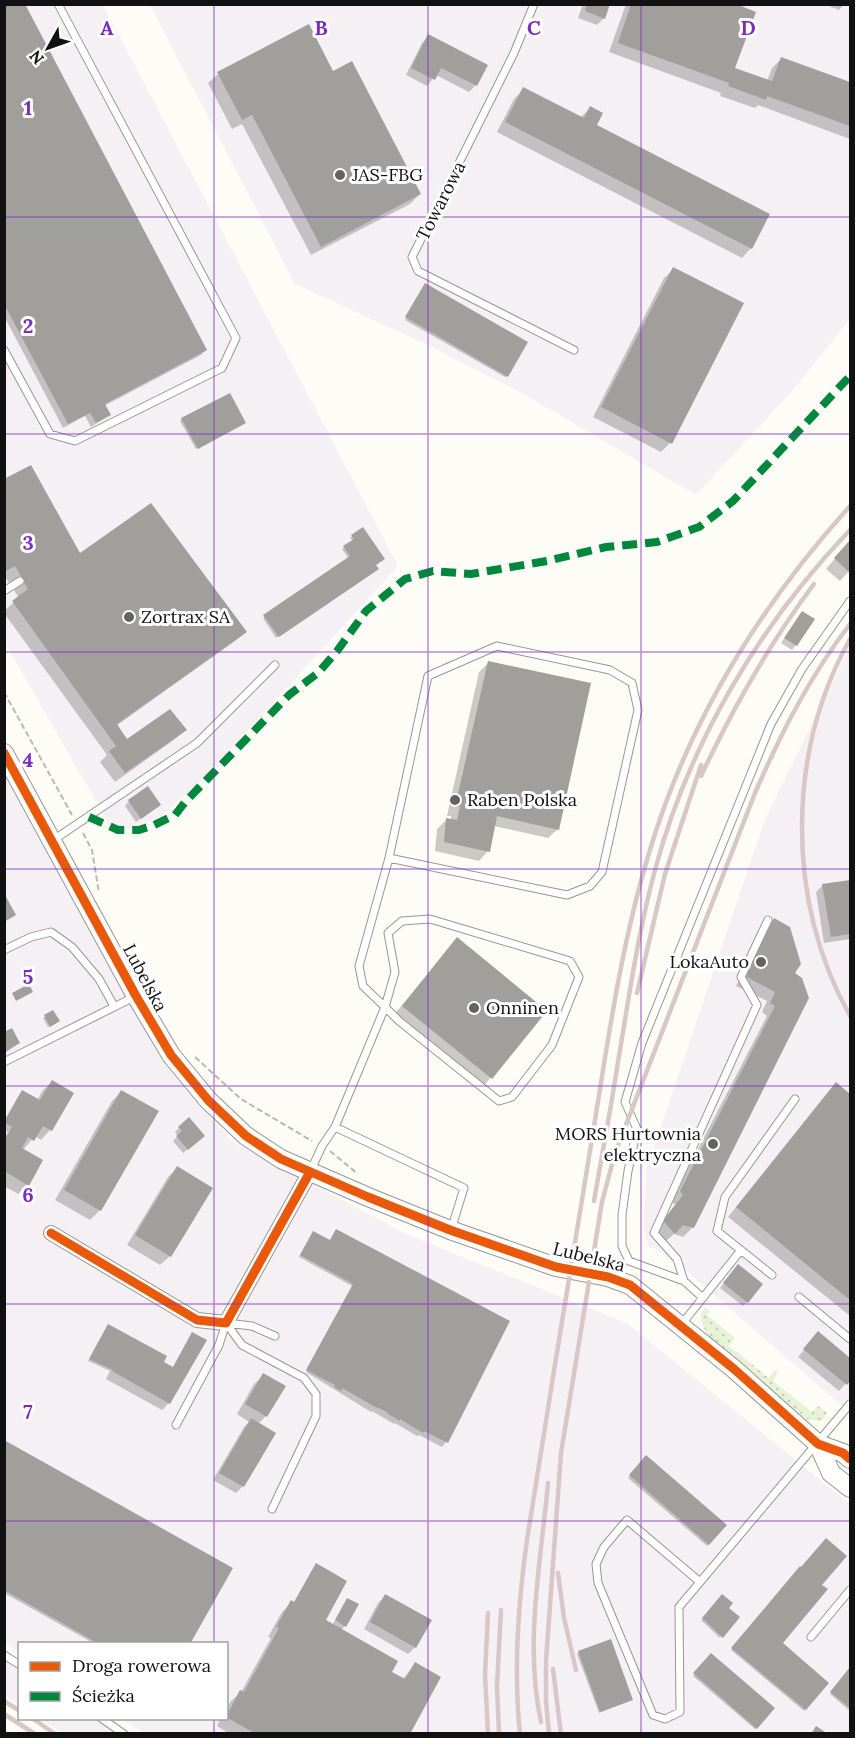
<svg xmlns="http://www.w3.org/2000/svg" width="855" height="1738" viewBox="0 0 855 1738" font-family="Lora,serif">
	<defs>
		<pattern id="grass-dots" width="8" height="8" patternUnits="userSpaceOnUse" patternTransform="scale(1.5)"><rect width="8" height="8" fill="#e7f3d7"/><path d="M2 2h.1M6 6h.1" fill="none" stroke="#c5cfb8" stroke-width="1.8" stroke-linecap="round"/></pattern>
	</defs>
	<rect width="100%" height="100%" fill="#fdfcf7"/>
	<path fill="#f5f0f3" d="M4,5H103L398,566L211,771L161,817L115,834L5,643Z
		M150,5H847L846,6H850V319L794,389L696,495L527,396L428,345L295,284Z
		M850,647V1413L680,1265L662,1252L648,1246L644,1227L646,1171L765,819Z
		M4,774L162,1060L231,1141L406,1234L628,1324L850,1504V1733H145L121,1719L226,1718V1644H20L19,1652L5,1643Z
		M4,1660L19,1670V1705L5,1695Z
		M40,1719H94L117,1733H63Z"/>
	<path fill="url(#grass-dots)" d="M705,1307L710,1311L707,1315L735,1338L729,1346L769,1378L775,1370L778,1372L773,1381L812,1412L818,1406L827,1413L822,1421L808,1420L707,1335C703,1325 697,1316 705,1307Z"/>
	<path fill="#0003" d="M4,4L206,350L201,355L104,406L109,415L91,427L85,416L63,428L4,316Z
		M583,4H609L604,18L597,25L578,18Z
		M626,4H731L734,69L767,81L772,68L781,59L850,84V139L758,105L755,108L720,96L721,93L609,52Z
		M824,4H844L839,10Z
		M308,26L333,73L420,194L410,204L311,255L242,124L232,129L208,83L218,74Z
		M429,36L476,85L469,92L436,75L427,86L406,75L422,43Z
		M524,89L580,118L590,108L595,126L751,248L742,258L497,132L514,99Z
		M674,269L670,443L661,452L593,417L664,278Z
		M424,287L507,376L505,377L405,320Z
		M182,419L242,425L196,449L180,421Z
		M4,481L79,556L245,632L235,641L116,726L127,741L185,730L175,739L115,782L100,762L107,755L4,613V611L19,598L4,575Z
		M362,529L375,570L276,638L263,618L349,559L342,549L353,541L350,538L352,536Z
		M850,541V570L840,581L826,569Z
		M802,613L796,645L792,650L781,643Z
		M489,662L558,829L548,838L494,826L488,851L479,861L435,851L437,829L447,819L451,820V816H447L479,672Z
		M129,801L154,809L136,822L125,806Z
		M850,881V939L824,943L816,892L823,885Z
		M774,920L793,974L693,1227L683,1237L674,1234L665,1242L654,1231L675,1205L671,1201L767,1016L762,1012L767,1001L736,986L765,930Z
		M448,949L545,1011L482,1088L393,1016Z
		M53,1012L56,1023L48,1027L43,1018Z
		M4,1033L19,1043L4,1054Z
		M52,1082L72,1093L50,1130L41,1140L35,1136L23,1150L28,1185L18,1194L4,1186V1138L8,1132L4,1130V1121L18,1097L37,1101L42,1091Z
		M837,1084L850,1096V1316L728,1217Z
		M121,1092L100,1210L90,1220L55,1200L112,1101Z
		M179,1128L198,1140L183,1153L173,1141L178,1136L175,1132Z
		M177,1168L170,1256L160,1265L127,1245L168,1177Z
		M311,1235L508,1322L446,1442L442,1447L419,1435L417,1436L395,1423L394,1424L372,1411L371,1412L306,1372L352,1286L299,1257Z
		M734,1271L747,1302L743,1306L720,1288Z
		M107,1327L173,1368L169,1403L162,1410L106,1379L110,1371L88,1361Z
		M818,1333L850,1360V1379L839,1391L798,1357Z
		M264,1375L284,1386L266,1416L258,1424L243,1486L236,1493L213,1480L244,1427L249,1422L237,1414L254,1384Z
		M4,1441L188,1644H95L4,1593Z
		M646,1457L725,1525L707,1546L628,1478Z
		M798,1569L820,1586L781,1643L827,1683L804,1711L731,1650Z
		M385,1596L415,1647L408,1654L364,1629L378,1603Z
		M722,1596L727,1608L738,1617L720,1638L701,1620Z
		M348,1600L345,1626L341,1630L390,1673L402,1680L415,1664L408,1734H230L217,1726L221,1718H226V1710L231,1701L241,1692L271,1638L268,1637L282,1612L292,1602L332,1625Z
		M579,1652L632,1700L599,1713L577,1654Z
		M711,1655L773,1709L755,1729L693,1676Z
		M850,1668V1711L830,1694Z"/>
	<path fill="#a19f9c" d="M4,4H25L207,350L105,404L111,415L96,423L90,413L68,424L4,304Z
		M587,4H610L605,19L585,11Z
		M631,4H736L756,12L735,68L772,81L781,57L850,82V126L767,96L766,100L728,86L729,83L618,43Z
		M309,24L333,71L352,61L421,194L321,247L252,115L242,120L217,72Z
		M428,34L488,65L477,86L441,68L435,80L411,68Z
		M523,87L584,118L590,106L603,113L597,125L770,214L752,249L505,122Z
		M673,267L744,303L672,444L601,407Z
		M425,283L528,342L508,377L405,317Z
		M230,393L246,423L198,449L181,418Z
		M31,465L80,553L151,503L247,632L117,724L127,739L170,709L187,730L125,773L109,751L116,746L12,601L28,589L15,566L4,572V479Z
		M363,527L385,559L376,565L379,569L279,637L263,615L350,556L343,546L354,539L351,535Z
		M850,540V573L834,558Z
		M802,611L815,619L797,646L784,638Z
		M488,661L591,683L559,830L497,816L490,852L444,842L446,818L457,820L460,807H455Z
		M148,786L161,805L141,819L128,800Z
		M850,880V934L831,937L822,884Z
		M4,893L16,915L4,922Z
		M774,918L790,927L801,964L795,973L802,978L809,998L694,1228L683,1225L675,1234L663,1221L683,1195L680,1191L775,1006L770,1003L775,992L745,976Z
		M457,937L547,1011L492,1079L402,1006Z
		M29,984L33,992L16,1001L12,993Z
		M53,1010L60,1021L50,1027L44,1015Z
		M12,1028L20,1043L4,1052V1032Z
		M52,1080L74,1093L52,1131L43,1126L34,1141L28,1137L22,1148L43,1160L29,1186L4,1171V1136L6,1137L12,1127L4,1122L22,1090L40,1100Z
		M836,1082L850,1094V1300L736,1207Z
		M121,1090L159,1111L101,1211L64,1190Z
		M189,1117L205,1136L188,1150L176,1136L182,1131L178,1127Z
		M177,1166L213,1188L171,1257L135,1235Z
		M336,1229L510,1321L448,1443L424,1431L423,1433L400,1419V1421L388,1414V1413L377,1407V1408L342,1388L341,1391L334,1387L335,1385L306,1370L353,1284L300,1255L313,1231L330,1240Z
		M738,1264L763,1284L748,1303L723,1283Z
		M108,1324L167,1356L164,1362L173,1367L192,1332L207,1340L170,1404L112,1371L113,1370L89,1359Z
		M818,1331L850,1358V1381L847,1385L803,1349Z
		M263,1373L286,1386L267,1417L245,1404Z
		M251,1418L276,1433L244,1487L219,1473Z
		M4,1440L233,1568L190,1644H99L4,1590Z
		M646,1455L727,1525L709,1545L629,1475Z
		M826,1538L847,1556L822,1585L828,1589L783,1643L829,1683L806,1710L731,1648L800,1566L801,1567Z
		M316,1563L347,1581L326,1620L398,1661L392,1672L405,1679L415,1662L441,1677L410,1734H256L226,1717L240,1690L244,1692L279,1628L276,1627L291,1600L294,1602Z
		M385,1594L432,1620L416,1648L370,1622Z
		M722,1594L733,1603L729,1608L740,1617L723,1638L702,1618Z
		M347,1598L359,1604L346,1627L335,1620Z
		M611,1639L633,1700L600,1712L578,1651Z
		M711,1653L775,1708L757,1729L693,1673Z
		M850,1667V1708L830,1692Z
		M816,1726L828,1734H811Z"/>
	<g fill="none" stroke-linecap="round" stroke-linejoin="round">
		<defs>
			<path id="service" d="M534,4L514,53L412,257L418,271L574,350
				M4,350L50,434L75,441L222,368L236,338L58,4
				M4,591L20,581
				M52,841L197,743L275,665
				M430,919L570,961L579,977L552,1045L512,1097L499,1101L399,1021L385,1007L395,972L388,933L402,921Z
				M4,950L31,937L51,932L72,947L99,979L114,1006
				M4,1062L134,997
				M335,1127L464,1188L451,1230
				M311,1170L322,1146L335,1127L385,1007L363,986L359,966L389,858L567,895L590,886L602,872L638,710L632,683L610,670L497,646L428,676L389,858
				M772,1275L717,1231L725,1197L795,1099
				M684,1281L677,1259L654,1233L757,1005L741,977L768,920
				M799,1297L850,1339
				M703,1298L684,1281L629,1261L622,1246V1215L628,1171L637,1129L625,1102L642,1043L771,724L802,669L850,601
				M681,1325L741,1250
				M176,1425L219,1345L226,1323
				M272,1509L316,1416V1394L304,1378L242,1345L226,1323L252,1326L275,1336
				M700,1582L627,1520L604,1547L596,1564L598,1583L653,1715L665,1719L680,1712L679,1607L850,1404
				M811,1637L850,1590
				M4,1655L20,1665
				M101,1718L124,1734"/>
			<path id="minor" d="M51,1233L197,1320L226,1323L310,1172"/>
			<path id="tertiary" d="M4,753L136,996L171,1055L208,1100L246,1136L281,1159L368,1197L450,1230L556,1267L608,1277L630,1285L734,1369L818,1444L843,1453L850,1459
				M818,1444L831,1473L850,1488"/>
		</defs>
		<use href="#service" stroke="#979795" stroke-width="9"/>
		<use href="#minor" stroke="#979795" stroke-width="16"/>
		<use href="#tertiary" stroke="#979795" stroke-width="20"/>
		<path stroke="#b9b9b8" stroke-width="2" stroke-dasharray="6 3" stroke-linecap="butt" d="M4,692L72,815
			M83,833L92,850L99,893
			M195,1057L241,1099L312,1141
			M330,1151L358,1174"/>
		<use href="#service" stroke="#fffffe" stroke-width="7"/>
		<use href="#minor" stroke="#fffffe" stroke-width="14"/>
		<use href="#tertiary" stroke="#fffffe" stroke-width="18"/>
		<path stroke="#d9c6c7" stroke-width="4.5" d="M850,639C786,754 786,901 850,1016
			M701,776C733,708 769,644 814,584
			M637,993L665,874L701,765
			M594,1201C602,1155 611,1108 618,1062C629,997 638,933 655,870C689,743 760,624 850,530
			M558,1573L564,1618L576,1670
			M553,1669L561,1734
			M4,1701L20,1711
			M4,1714L35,1734
			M32,1718L55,1734
			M541,1722C524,1644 541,1562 548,1483
			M488,1734L485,1674L488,1613
			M499,1734L497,1686L501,1610
			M520,1734C513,1668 518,1604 527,1540C547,1412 568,1285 589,1157C606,1055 619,952 649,853C688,722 759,607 850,506
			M549,1734L546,1701V1661L561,1453L602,1202L615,1153L755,793C781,733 810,676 850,624"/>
		<path stroke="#00873e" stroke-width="8" stroke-dasharray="15 8" stroke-linecap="butt" d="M89,817L118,830H139L154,825L175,815L186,801L289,695L319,672L337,651L366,611L405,579L433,571L471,574L547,561L606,547L657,542L699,527L733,501L850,376"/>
		<defs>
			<path id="cycleway" d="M4,753L136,996L171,1055L208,1100L246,1136L281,1159L368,1197L450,1230L556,1267L608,1277L630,1285L734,1369L818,1444L843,1453L850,1459
				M51,1233L197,1320L226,1323L310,1172"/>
		</defs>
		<use href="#cycleway" stroke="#fff" stroke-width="13"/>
		<use href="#cycleway" stroke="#e8590c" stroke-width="9"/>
	</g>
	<path fill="none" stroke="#7b2cbf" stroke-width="1.5" stroke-opacity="0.55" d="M214,4V1644M428,4V1734M641,4V1734M4,217H850M4,434H850M4,652H850M4,869H850M4,1086H850M4,1304H850M4,1521H850M214,1718V1734"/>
	<g fill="#646362" stroke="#fff" stroke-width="2">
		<circle cx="340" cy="175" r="6"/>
		<circle cx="129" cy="617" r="6"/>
		<circle cx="455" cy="800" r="6"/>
		<circle cx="761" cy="962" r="6"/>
		<circle cx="474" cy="1008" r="6"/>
		<circle cx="713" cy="1144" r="6"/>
	</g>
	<g text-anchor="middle" stroke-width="6" stroke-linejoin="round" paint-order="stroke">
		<g font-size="18" fill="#111" stroke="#fff" text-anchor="start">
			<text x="352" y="181">JAS-FBG</text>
			<text x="141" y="623">Zortrax SA</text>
			<text x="467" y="806">Raben Polska</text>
			<text x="749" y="968" text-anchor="end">LokaAuto</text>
			<text x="486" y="1014">Onninen</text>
			<text x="701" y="1140" text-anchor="end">MORS Hurtownia<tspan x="701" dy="21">elektryczna</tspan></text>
		</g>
		<g font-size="18" fill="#111" stroke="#fff">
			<text transform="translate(441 201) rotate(-63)" y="6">Towarowa</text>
			<text transform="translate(145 978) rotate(62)" y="6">Lubelska</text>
			<text transform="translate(589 1257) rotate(14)" y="6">Lubelska</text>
		</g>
	</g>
	<g font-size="20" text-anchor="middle" font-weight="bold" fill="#7b2cbf" stroke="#fff" stroke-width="6" stroke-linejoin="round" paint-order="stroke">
		<text x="107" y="35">A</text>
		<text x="321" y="35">B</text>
		<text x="534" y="35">C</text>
		<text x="748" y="35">D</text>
		<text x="28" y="115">1</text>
		<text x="28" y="333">2</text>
		<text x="28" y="550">3</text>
		<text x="28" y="767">4</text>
		<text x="28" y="984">5</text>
		<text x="28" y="1202">6</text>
		<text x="28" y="1419">7</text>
	</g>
	<rect width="855" height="1738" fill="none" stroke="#111111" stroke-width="12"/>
	<rect x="18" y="1642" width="210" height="78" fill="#ffffff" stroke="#a0a0a0" stroke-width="1.5"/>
	<rect x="30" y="1662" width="30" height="9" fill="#e8590c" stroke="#a0a0a0" stroke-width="1.5"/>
	<text x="72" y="1672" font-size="18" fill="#111111">Droga rowerowa</text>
	<rect x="30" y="1692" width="30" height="9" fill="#00873e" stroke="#a0a0a0" stroke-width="1.5"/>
	<text x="72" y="1702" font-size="18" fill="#111111">Ścieżka</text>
	<g transform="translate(48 48) rotate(230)" stroke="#ffffff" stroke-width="4.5" paint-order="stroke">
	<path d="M0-4.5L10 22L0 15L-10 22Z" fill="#111111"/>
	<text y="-9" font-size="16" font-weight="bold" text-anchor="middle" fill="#111111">N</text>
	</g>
</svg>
